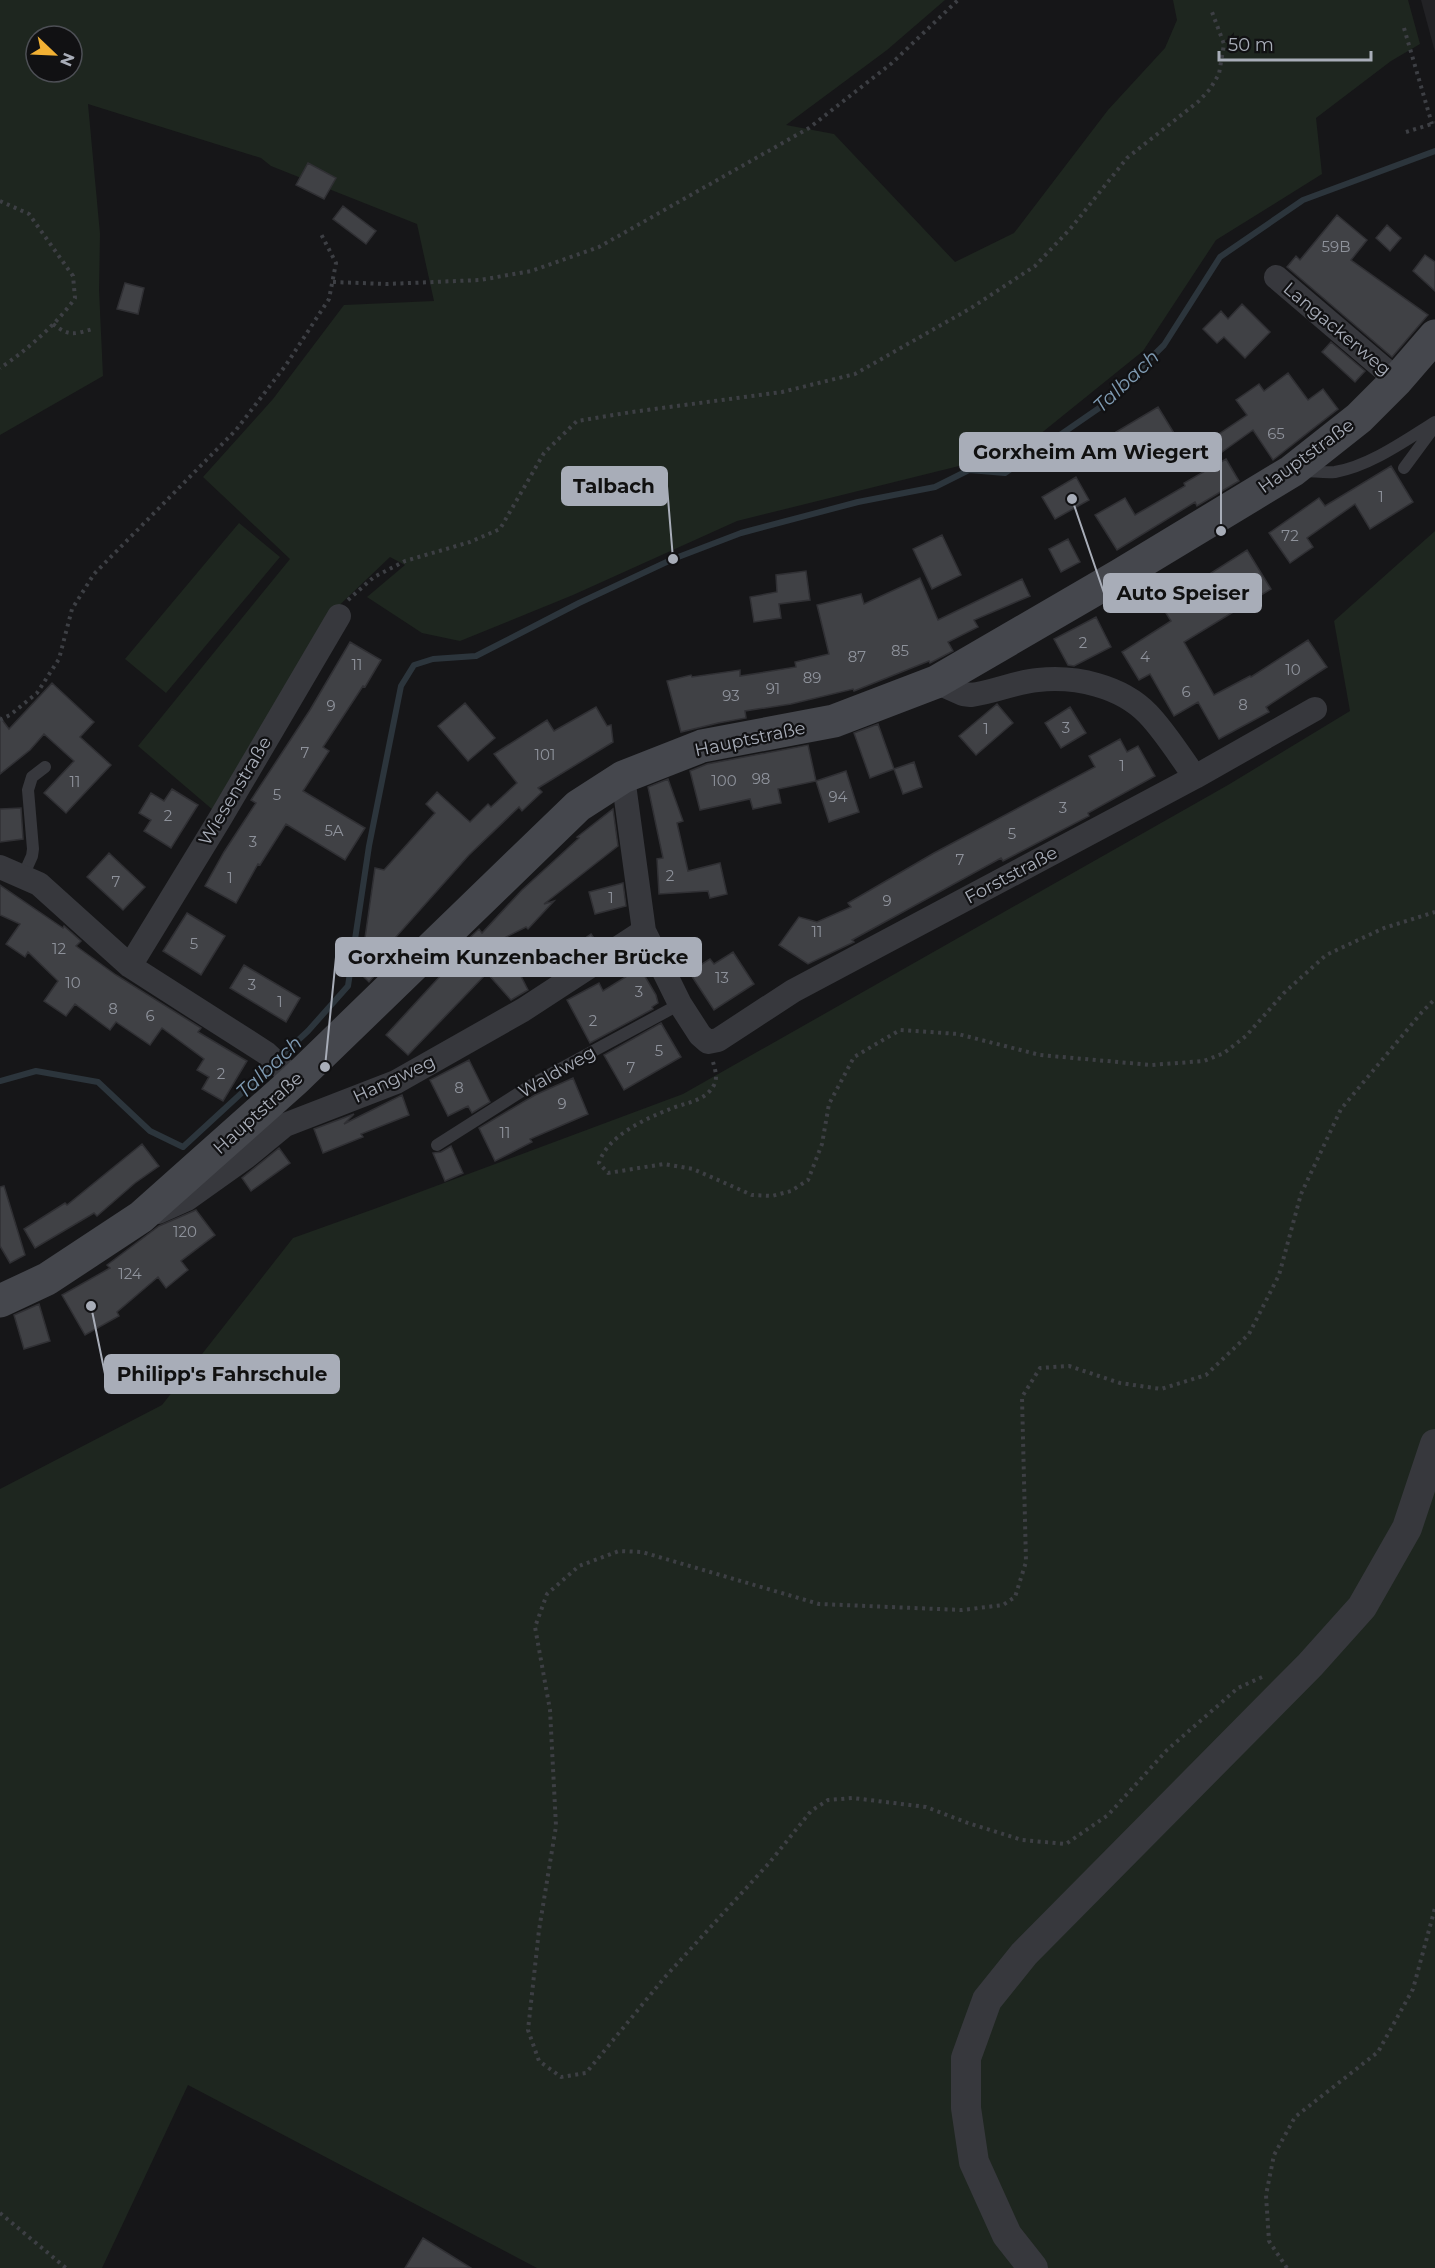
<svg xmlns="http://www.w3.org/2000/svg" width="1435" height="2268" viewBox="0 0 1435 2268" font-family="Montserrat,sans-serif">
	<rect width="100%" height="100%" fill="#161618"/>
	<path fill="#222225" d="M1421,0H1435V52Z"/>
	<path fill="#1e261f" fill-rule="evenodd" d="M0,0H945L887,50L786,125L834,134L955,262L1014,233L1108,110L1165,48L1177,20L1173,0H1408L1420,44L1391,61L1316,118L1322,174L1216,240L1143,351L1003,464L959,466L737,521L573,595L460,641L422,633L367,597L405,565L390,557L327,617L213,810L138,746L290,559L203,477L273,399L344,305L434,301L417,224L271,166L261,158L88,104L100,234L99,290L103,376L0,435ZM36,36H72V72H36Z
		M239,523L280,557L166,693L125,659Z
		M1435,531V2268H537L188,2085L102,2268H0V1489L162,1405L293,1238L374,1209L683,1094L1228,785L1350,711L1334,621Z"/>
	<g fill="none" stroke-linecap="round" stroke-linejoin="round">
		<path stroke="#2c353c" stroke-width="6" d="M279,1058L308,1031L348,986L369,846L401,686L414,665L433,659L476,656L579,603L673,559L741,533L858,502L935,487L969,470L1005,473L1102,406L1164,345L1220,257L1303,200L1435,151
			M0,1081L36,1071L98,1082L150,1131L183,1147L272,1065"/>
	</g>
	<path fill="#404145" stroke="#303034" stroke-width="1.5" d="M308,163L336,178L324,199L296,185Z
		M343,206L376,231L366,244L333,219Z
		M1337,215L1367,240L1351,260L1428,315L1392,357L1287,267L1296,256L1300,260Z
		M1387,225L1401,238L1390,251L1376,238Z
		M1425,255L1435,262V291L1413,271Z
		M125,283L144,288L138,314L117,309Z
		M1242,304L1270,332L1245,358L1224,337L1217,343L1203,329L1221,311L1228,319Z
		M1331,342L1365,371L1355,382L1322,352Z
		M1288,373L1308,400L1323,389L1338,409L1273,460L1253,430L1222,452L1213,438L1247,415L1236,400L1259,384L1264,391Z
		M1158,407L1177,438L1134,463L1116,432Z
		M1226,459L1239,481L1197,506L1195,502L1117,550L1095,515L1125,498L1135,515L1185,486L1184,483Z
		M1391,466L1413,502L1370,529L1355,504L1307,538L1313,547L1290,563L1269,533L1319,498L1325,506Z
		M1076,477L1089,500L1055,519L1042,497Z
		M942,535L961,575L932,589L913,549Z
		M1068,539L1080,562L1061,572L1049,549Z
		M1247,550L1271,589L1184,642L1214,695L1250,676L1251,677L1308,640L1327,667L1266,707L1269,712L1219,739L1198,702L1174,716L1150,674L1139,680L1122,652L1171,621L1161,605Z
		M806,571L810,600L779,604L781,618L754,622L750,597L777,592L776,575Z
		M920,578L938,620L1022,579L1030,596L974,620L978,627L948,642L953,651L930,663L929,661L854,691L853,689L791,704L745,711L746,718L718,723L681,732L667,681L691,675L692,677L740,670V676L796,667L795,662L829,654L817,605L861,594L864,604Z
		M1096,617L1111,647L1074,666L1068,665L1054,639Z
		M350,642L381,660L365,687L363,686L323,747L329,751L303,791L365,828L345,860L286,824L260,865L258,864L236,903L205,886L224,852L256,803L251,800L310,710Z
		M52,683L94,722L80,737L111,765L66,813L44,793L74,761L44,734L30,750L0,774V717L9,729Z
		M465,703L495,738L468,761L438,726Z
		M997,704L1013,723L976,755L959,736Z
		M596,707L607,726L611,725L613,742L538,788L542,792L522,811L519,807L469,855L395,938L389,963L386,962L369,982L360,973L375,868L384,870L435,813L426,804L437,792L470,822L488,804L491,807L517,783L494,754L547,720L554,731Z
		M1070,707L1086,733L1061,748L1045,723Z
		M878,724L894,769L870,778L854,733Z
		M1120,739L1127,752L1138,746L1155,776L1088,813L1089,816L1003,861L1001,858L852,940L854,942L808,964L779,945L799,917L817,922L851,907L848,903L934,853L1095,767L1089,756Z
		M808,745L816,781L778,789L781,803L753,809L750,799L700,810L690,771L707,764Z
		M914,762L922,787L903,794L894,769Z
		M846,771L859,812L829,822L816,781Z
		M668,779L683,821L677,823L688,871L720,863L727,894L710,898L708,891L659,894L657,859L663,858L648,787Z
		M172,789L198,805L171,848L144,831L151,820L139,813L151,793L164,801Z
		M21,808L23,839L0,842V809Z
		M613,809L618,846L544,904L554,901L528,929L526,927L502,939L528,990L511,1000L487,973L408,1055L386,1035L455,960L451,955L479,929L482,933L522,890L579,838L577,837Z
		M109,853L145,887L123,910L87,877Z
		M623,883L626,906L595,914L589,892Z
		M0,885L63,928L64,926L81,941L76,946L116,975L201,1028L198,1032L247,1061L223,1101L202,1089L209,1077L197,1070L204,1059L162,1028L150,1045L116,1022L110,1030L75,1004L66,1016L44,1001L58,981L28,952L25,957L6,944L20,924L0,915Z
		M187,913L225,936L201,975L163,951Z
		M591,934L598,944L572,961L566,952Z
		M733,952L754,984L714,1010L689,972L710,959L714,964Z
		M244,965L300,998L286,1022L230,988Z
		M640,968L656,995L658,1003L652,1007L653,1009L590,1043L567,1000L599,983L603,991Z
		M661,1023L681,1057L624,1090L604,1055Z
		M469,1060L490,1102L472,1113L468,1106L448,1116L430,1080Z
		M573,1078L588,1114L530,1139L532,1142L495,1161L479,1128L535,1095Z
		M402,1095L409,1115L361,1134L363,1137L323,1153L314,1129L354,1114L344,1124Z
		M142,1144L159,1166L135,1183L97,1216L94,1213L35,1248L24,1229L65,1203L67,1205Z
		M451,1146L463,1173L445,1181L433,1153L441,1152Z
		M279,1148L290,1163L251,1191L242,1178Z
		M4,1186L25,1255L10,1263L0,1246V1187Z
		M196,1210L215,1235L181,1261L188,1270L166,1288L158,1277L117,1312L119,1316L85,1335L62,1295L110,1268L107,1265L159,1226Z
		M39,1304L50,1341L24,1349L14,1315Z
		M423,2238L471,2268H405Z"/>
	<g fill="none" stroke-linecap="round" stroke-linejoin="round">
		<path stroke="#3d3f44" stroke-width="4" stroke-dasharray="3 4.5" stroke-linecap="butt" d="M1404,28L1432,124
			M1406,132L1435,123
			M0,201L29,214L73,276L75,298C58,323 26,351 0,368
			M333,282L387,284L480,280L531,271L599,247L809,128L892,63L958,0
			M53,324C70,337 74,334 93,329
			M348,600L374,577L405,561L470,542L500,529L544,453L577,421L632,412L782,392L855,374L971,308L1035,266L1071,228L1127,158L1199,101L1210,89L1219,74L1224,44L1212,12
			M0,720L10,715L37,693L59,659L72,609L94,574L236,430L286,365L329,299L336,263L321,234
			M713,1062C715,1069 718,1078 714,1085C705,1102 686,1102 670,1109C645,1119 607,1136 599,1163L608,1173L664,1164L693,1169L752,1195L772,1196L791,1191L808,1180L822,1144L829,1104L854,1057L900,1030L958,1034L1040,1055L1151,1065L1204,1061L1224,1053L1246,1036L1284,993L1326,955L1384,928L1435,912
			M1262,1677L1238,1688L1167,1750L1108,1815L1066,1844L1022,1840L968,1823L926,1807L853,1798L828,1800L811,1811L770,1862L665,1977L586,2073L561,2077L539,2061L528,2030L539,1930L556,1826L550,1710L535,1627L547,1594L579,1566L619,1551L642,1552L819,1604L962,1610L1003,1605L1015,1597L1026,1562L1022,1397L1040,1368L1069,1366L1120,1383L1161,1389L1206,1375L1249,1334L1279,1275L1301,1194L1341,1109L1422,1012L1435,999
			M0,2213L66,2268
			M1287,2268L1269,2241L1266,2195L1274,2155L1295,2117L1378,2052L1413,1989L1435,1908"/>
		<path stroke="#37383d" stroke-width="12" d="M1404,468L1435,426
			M1303,471C1313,471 1325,473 1335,472C1370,466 1406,440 1435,422
			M23,876L32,856L33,849L28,790L32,777L45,767
			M437,1145L536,1082L680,1004"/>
		<path stroke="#37383d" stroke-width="24" d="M1276,277L1397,380
			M936,682L963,694L971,695C994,692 1015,682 1038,680C1076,676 1121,686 1148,714C1166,733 1180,756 1195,777
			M623,777L644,931L680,1004L700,1035L708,1042L718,1040L793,991L1195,777L1315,709
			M0,867L39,884L130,966L266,1053L295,1080
			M130,966L221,817L339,616
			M158,1212L187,1199L246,1157L285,1125L396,1082L523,1010L644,931"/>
		<path stroke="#37383d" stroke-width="30" d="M1033,2268L1007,2235L974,2162L966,2108V2058L987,2000L1024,1954L1310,1665L1362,1607L1407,1528L1435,1444"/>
		<path stroke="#45474d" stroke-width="33" d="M0,1301L47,1279L141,1217L295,1080L578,806L623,777L702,746L834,721L936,682L1120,575L1292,471L1359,418L1397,380L1435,336"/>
	</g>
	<g text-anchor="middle" stroke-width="4.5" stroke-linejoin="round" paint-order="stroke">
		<g font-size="15" fill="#8e929b">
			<text x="1336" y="252">59B</text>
			<text x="1276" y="439">65</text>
			<text x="1381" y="502">1</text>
			<text x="1290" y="541">72</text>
			<text x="1083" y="648">2</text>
			<text x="900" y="656">85</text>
			<text x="857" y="662">87</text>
			<text x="1145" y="662">4</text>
			<text x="357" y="670">11</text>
			<text x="1293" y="675">10</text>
			<text x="812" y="683">89</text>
			<text x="773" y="694">91</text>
			<text x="1186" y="697">6</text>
			<text x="731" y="701">93</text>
			<text x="1243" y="710">8</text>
			<text x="331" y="711">9</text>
			<text x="1066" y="733">3</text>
			<text x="986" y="734">1</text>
			<text x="305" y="758">7</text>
			<text x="545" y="760">101</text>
			<text x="1122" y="771">1</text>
			<text x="761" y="784">98</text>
			<text x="724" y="786">100</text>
			<text x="75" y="787">11</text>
			<text x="277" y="800">5</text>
			<text x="838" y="802">94</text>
			<text x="1063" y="813">3</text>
			<text x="168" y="821">2</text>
			<text x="334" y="836">5A</text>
			<text x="1012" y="839">5</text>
			<text x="253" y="847">3</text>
			<text x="960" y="865">7</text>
			<text x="670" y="881">2</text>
			<text x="230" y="883">1</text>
			<text x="116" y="887">7</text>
			<text x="611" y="903">1</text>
			<text x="887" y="906">9</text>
			<text x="817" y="937">11</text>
			<text x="194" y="949">5</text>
			<text x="59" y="954">12</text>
			<text x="722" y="983">13</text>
			<text x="73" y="988">10</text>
			<text x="252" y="990">3</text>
			<text x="639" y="997">3</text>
			<text x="280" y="1007">1</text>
			<text x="113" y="1014">8</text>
			<text x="150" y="1021">6</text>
			<text x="593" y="1026">2</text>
			<text x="659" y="1056">5</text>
			<text x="631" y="1073">7</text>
			<text x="221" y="1079">2</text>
			<text x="459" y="1093">8</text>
			<text x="562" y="1109">9</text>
			<text x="505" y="1138">11</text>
			<text x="185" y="1237">120</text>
			<text x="130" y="1279">124</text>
		</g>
		<g font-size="18" fill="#a8adb8" stroke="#111113">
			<text transform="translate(1337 329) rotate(40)" y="6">Langackerweg</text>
			<text transform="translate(1306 456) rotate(-36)" y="6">Hauptstraße</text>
			<text transform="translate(750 739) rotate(-12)" y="6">Hauptstraße</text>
			<text transform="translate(235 791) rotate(-59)" y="6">Wiesenstraße</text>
			<text transform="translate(1011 875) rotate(-28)" y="6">Forststraße</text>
			<text transform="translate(557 1072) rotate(-30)" y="6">Waldweg</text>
			<text transform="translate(394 1079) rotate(-25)" y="6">Hangweg</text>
			<text transform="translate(258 1113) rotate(-42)" y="6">Hauptstraße</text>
		</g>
		<g font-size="20" font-style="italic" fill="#7f9bb3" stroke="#111113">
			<text transform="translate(1126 381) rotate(-43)" y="7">Talbach</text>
			<text transform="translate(269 1067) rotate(-43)" y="7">Talbach</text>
		</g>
	</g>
	<path fill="none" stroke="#a8adb8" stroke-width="2" d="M1221 531L1221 452M673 559L667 486M1072 499L1104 593M325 1067L336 957M91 1306L105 1374"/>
	<g fill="#a8adb8" stroke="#111113" stroke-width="2">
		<circle cx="1221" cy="531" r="6"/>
		<circle cx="673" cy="559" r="6"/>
		<circle cx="1072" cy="499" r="6"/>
		<circle cx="325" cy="1067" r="6"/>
		<circle cx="91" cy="1306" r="6"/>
	</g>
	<g fill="#a8adb8" stroke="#a8adb8" stroke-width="2">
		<rect x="960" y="433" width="261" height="38" rx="6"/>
		<rect x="562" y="467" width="105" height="38" rx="6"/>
		<rect x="1104" y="574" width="157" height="38" rx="6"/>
		<rect x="336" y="938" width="365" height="38" rx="6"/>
		<rect x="105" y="1355" width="234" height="38" rx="6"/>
	</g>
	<g font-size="20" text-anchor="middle" font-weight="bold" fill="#111">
		<text x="1091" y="459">Gorxheim Am Wiegert</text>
		<text x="614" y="493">Talbach</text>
		<text x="1183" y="600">Auto Speiser</text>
		<text x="518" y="964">Gorxheim Kunzenbacher Brücke</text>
		<text x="222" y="1381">Philipp's Fahrschule</text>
	</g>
	<g transform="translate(54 54) rotate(113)"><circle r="28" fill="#111113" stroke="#4d4f55" stroke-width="1.5"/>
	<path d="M0-4.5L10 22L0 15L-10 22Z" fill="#f2b134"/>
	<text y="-9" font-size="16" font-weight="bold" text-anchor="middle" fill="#a8adb8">N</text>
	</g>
	<path d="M1219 51v9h152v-9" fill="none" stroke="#a8adb8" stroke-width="3"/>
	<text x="1228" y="51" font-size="18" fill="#a8adb8" stroke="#111113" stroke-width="4.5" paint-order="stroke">50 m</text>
</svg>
